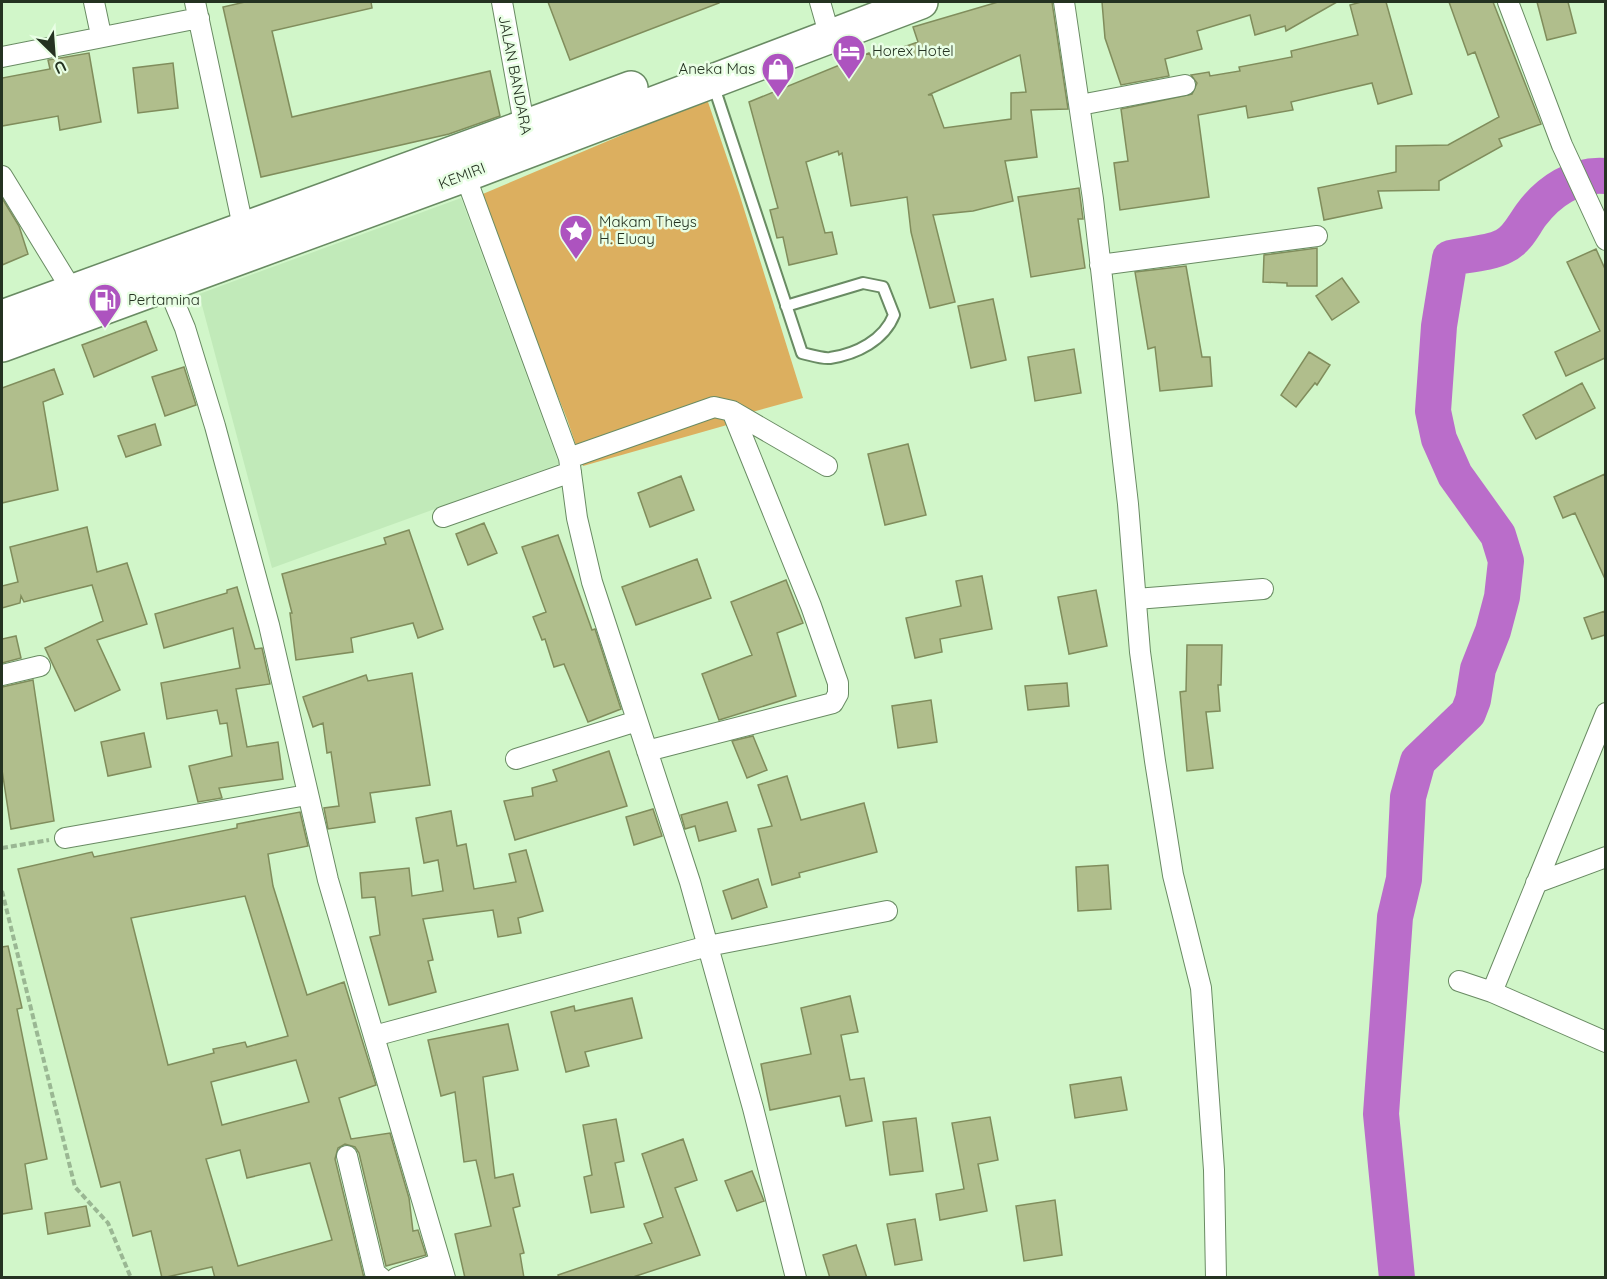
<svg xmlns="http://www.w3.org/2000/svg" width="1607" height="1279" viewBox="0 0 1607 1279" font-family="Quicksand,sans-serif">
	<rect width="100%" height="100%" fill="#d1f6c9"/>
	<path fill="#c1eab9" d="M461,198L559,464L272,568L199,294Z"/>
	<path fill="#dcaf5f" d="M707,99L739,193L803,398L738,416L727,425L583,466L567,419L478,196Z"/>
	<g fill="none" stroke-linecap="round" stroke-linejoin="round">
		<path stroke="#ba6dca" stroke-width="36" d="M1397,1278L1381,1114L1395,917L1404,879L1408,797L1418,761L1468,713L1473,700L1478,669L1493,631L1502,597L1506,561L1498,535L1455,475L1439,439L1433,411L1439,326L1450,258C1464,255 1492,253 1504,246C1517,240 1523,226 1531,215C1548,192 1575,173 1606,176"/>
	</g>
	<path fill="#b0be8c" stroke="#808d5c" stroke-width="1.5" fill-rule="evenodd" d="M245,2H371L372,8L272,31L292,117L490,71L500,116L449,134L261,177L223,7Z
		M548,2H719V3L570,60Z
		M998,2H1052L1068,109L1031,110L1037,157L1005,161L1013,201L973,211L933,215L955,302L930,308L911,232L907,197L851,206L842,153L839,155L838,151L806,162L825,233L832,232L837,254L789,265L783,237L777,238L770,210L778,208L749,102L869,53L872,58L918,42L913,27ZM1020,55L1026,92L1011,93V119L944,128L932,95H928Z
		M1102,2H1337L1286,31L1285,26L1255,35L1250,15L1197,31L1202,49L1165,59L1169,76L1121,85L1105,38Z
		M1361,2H1386L1412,94L1378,104L1372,83L1291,102L1293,110L1248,118L1246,106L1198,115L1209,197L1120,210L1114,163L1128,161L1121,109L1192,94L1197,83L1191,75L1209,72L1210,76L1240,71L1239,67L1292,57L1291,51L1358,35L1350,5Z
		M1449,2H1493L1541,124L1499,139L1502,146L1439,181V190L1378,191L1382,208L1324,220L1318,188L1396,172V146L1448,145L1499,117L1475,52L1468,55Z
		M1537,2H1568L1576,33L1547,40Z
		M89,53L101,122L60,130L58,116L2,126V78L50,69L48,60Z
		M173,63L178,108L138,113L133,68Z
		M1079,188L1083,219H1078L1085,268L1031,277L1018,197Z
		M2,198L19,226L28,254L2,265Z
		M1317,248V286H1287V283L1263,282L1264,255Z
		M1596,249L1605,269V358L1566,376L1555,352L1600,331L1567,262Z
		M1186,266L1202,357H1210L1212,386L1160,391L1155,347L1148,349L1135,272Z
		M1342,278L1359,302L1332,320L1316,296Z
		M993,299L1006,360L971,368L958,306Z
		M146,321L157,350L94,377L82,345Z
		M1074,349L1081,393L1035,401L1028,357Z
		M1309,352L1330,365L1317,385L1315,383L1296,407L1281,395Z
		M184,367L196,405L165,416L152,377Z
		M54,369L63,394L43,402L58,490L2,503V388Z
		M1582,383L1595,408L1536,439L1523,415Z
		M155,424L161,445L126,457L118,436Z
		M908,444L926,515L885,525L868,454Z
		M1605,474V579L1575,513L1563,518L1554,497Z
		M681,476L694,510L650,527L638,493Z
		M484,523L497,553L468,565L456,534Z
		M87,527L97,572L127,563L147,624L97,640L120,690L75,711L45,648L103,621L92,585L24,602L21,596L20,603L2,608V586L18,582L10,547Z
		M409,530L443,629L418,638L413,623L351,638L353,652L296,660L290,613H292L282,574L386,544L384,538Z
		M558,535L592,630L595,629L621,709L588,722L564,664L554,667L545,639L542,640L533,617L546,612L522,547Z
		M697,559L711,598L636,625L622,587Z
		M982,576L992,629L940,639L942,652L915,658L906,618L961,606L956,581Z
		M786,580L803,623L777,633L796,696L719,720L702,674L752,655L731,602Z
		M237,587L255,649L262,648L270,684L236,689L247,747L278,742L283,779L219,788L222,798L198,802L189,766L232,756L227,723L220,724L217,710L167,719L161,683L240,668L233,628L164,648L155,614L227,593V590Z
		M1096,590L1107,646L1069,654L1058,597Z
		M1605,611V635L1592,639L1584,618Z
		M16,636L21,658L2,663V639Z
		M1187,645H1222L1221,685H1218L1220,711L1206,712L1213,768L1187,771L1180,692L1186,691Z
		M412,673L430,785L370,793L375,822L328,829L324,808L339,806L331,752L327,753L323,723L313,727L303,697L366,675L368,681Z
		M33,680L54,821L11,829L2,770V687Z
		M1067,683L1069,706L1028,710L1025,686Z
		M931,700L937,742L898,748L892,706Z
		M144,733L151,767L108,776L101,742Z
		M753,736L767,770L747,778L732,741Z
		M609,751L627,806L515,840L504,801L533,796L532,788L557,781L553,770Z
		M787,776L801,820L864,803L877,852L799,873L800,877L772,885L758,829L772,826L758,785Z
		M727,802L736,831L699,841L695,826L685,829L681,815Z
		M653,809L662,836L634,845L626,817Z
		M451,811L457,846L466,844L474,889L516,882L509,854L526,850L543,911L518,918L521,933L498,937L493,910L423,919L433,960L428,961L436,992L389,1005L370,937L380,935L375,897L362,898L360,873L409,868L412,896L443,891L438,860L424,863L416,818Z
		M300,812L308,846L268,854L273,886L307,995L344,982L376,1085L339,1098L351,1139L390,1133L409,1198L413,1231L418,1230L426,1255L386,1266L359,1153L355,1147L345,1144L338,1148L335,1159L364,1278H215L212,1267L162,1278L151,1231L133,1236L120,1182L101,1187L18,869L92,852L94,857L237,828V824ZM245,896L288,1036L247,1047L245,1042L213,1049L214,1053L168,1065L131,918ZM296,1060L309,1102L222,1125L211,1082ZM240,1150L247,1178L310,1163L332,1240L238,1266L206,1159Z
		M1108,865L1111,909L1078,911L1076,867Z
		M758,879L767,907L732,919L723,891Z
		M8,946L22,1008L17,1009L47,1159L25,1164L32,1209L2,1214V947Z
		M850,996L858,1032L841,1035L850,1080L864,1078L872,1121L846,1126L840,1096L770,1110L761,1064L811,1054L801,1008Z
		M632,998L642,1038L585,1052L589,1066L566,1072L551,1012L574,1006L575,1011Z
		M508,1024L518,1070L483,1077L495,1178L513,1174L520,1206L513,1208L524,1253L520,1254L524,1278H465L455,1234L491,1226L476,1160L464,1162L455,1092L441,1096L428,1040Z
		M1121,1077L1127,1110L1075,1118L1070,1085Z
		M990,1117L998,1160L978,1164L987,1211L940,1220L936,1194L964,1189L952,1123Z
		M916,1118L923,1171L890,1175L883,1122Z
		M616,1119L624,1161L615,1163L624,1207L591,1213L584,1177L592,1175L583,1125Z
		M683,1139L697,1180L675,1188L700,1255L630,1278H559L558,1275L652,1243L644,1224L663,1217L642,1154Z
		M752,1171L764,1201L737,1211L725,1181Z
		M1055,1200L1062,1255L1024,1261L1016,1206Z
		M86,1206L90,1226L48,1234L45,1213Z
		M915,1219L922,1260L895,1265L887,1224Z
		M856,1245L867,1278H830L823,1255Z"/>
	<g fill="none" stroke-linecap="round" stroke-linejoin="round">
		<defs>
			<path id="lane" d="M713,84L802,353C811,355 822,359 830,358C857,354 884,340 894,315L883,287L863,283L786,306"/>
			<path id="street" d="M94,2L101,35
				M195,2L245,236
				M502,2L526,135
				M820,2L830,37
				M1064,2L1093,199L1128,504L1140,652L1155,761L1173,875L1201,988L1214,1170L1216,1278
				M1508,2L1562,145L1606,240
				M2,57L199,18
				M1080,105L1185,85
				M465,175L569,458L577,518L592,582L690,882L753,1108L796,1278
				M2,176L78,300
				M1100,265L1317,236
				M167,285L185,328L215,426L269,625L328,880L445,1278
				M569,458L714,407L732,411L827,466
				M443,517L571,472
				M1136,599L1263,589
				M2,675L40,666
				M647,751L833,703L838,694V683L811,606L732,411
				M516,759L637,721
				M65,838L307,795
				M1536,883L1606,857
				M1459,981L1492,992L1606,1042
				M1492,992L1606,713
				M374,1036L708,946L887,911
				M347,1156L375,1273L381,1278
				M396,1278L440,1263"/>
			<path id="highway" d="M2,317L631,88
				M2,345L465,175L921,2"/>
		</defs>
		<use href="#lane" stroke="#698b63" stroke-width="14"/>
		<use href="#street" stroke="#698b63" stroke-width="22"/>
		<use href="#highway" stroke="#698b63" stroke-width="36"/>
		<path stroke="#9ab793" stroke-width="4" stroke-dasharray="6 3" stroke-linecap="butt" d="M2,848L49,840
			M2,891L75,1187L108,1223L131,1278"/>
		<use href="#lane" stroke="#fff" stroke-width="10"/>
		<use href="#street" stroke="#fff" stroke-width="20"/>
		<use href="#highway" stroke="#fff" stroke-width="33"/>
	</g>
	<defs>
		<symbol id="hotel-pin" viewBox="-11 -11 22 30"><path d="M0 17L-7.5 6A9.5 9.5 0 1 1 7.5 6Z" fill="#ad53bf" stroke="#e8fee4"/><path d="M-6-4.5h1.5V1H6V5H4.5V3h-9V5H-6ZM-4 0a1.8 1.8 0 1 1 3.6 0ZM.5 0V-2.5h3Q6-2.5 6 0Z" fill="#fff"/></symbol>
		<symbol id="shop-pin" viewBox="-11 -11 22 30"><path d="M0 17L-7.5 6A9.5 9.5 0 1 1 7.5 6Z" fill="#ad53bf" stroke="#e8fee4"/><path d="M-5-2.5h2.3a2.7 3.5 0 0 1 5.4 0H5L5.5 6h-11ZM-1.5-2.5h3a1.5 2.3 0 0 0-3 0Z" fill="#fff"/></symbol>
		<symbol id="sight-pin" viewBox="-11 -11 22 30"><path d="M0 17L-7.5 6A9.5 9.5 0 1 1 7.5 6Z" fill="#ad53bf" stroke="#e8fee4"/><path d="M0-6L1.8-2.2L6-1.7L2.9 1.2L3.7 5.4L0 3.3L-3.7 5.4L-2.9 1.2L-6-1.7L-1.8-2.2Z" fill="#fff"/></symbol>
		<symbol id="fuel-pin" viewBox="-11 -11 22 30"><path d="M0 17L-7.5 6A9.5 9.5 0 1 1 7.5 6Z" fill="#ad53bf" stroke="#e8fee4"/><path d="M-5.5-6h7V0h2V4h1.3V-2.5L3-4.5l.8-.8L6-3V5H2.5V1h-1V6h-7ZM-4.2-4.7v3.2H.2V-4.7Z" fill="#fff"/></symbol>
	</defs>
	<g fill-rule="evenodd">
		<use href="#hotel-pin" x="830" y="32" width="38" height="52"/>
		<use href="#shop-pin" x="759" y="50" width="38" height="52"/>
		<use href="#sight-pin" x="557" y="212" width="38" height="52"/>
		<use href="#fuel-pin" x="86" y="281" width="38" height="52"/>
	</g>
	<g text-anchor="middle" stroke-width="5" stroke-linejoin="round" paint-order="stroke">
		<g font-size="15" fill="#243221" stroke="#e8fee4" text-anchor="start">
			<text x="872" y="56">Horex Hotel</text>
			<text x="755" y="74" text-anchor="end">Aneka Mas</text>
			<text x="599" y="227">Makam Theys<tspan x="599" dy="17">H. Eluay</tspan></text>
			<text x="128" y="305">Pertamina</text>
		</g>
		<g font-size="15" fill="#243221" stroke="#e8fee4">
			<text transform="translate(515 75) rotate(79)" y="5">JALAN BANDARA</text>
			<text transform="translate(462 176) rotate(-21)" y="5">KEMIRI</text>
		</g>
	</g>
	<rect width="1607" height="1279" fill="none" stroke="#243221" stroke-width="6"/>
	<g transform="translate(54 54) rotate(155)" stroke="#e8fee4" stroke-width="4.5" paint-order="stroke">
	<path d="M0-4.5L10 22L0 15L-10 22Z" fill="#243221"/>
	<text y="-9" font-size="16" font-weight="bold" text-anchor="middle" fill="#243221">U</text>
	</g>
</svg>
